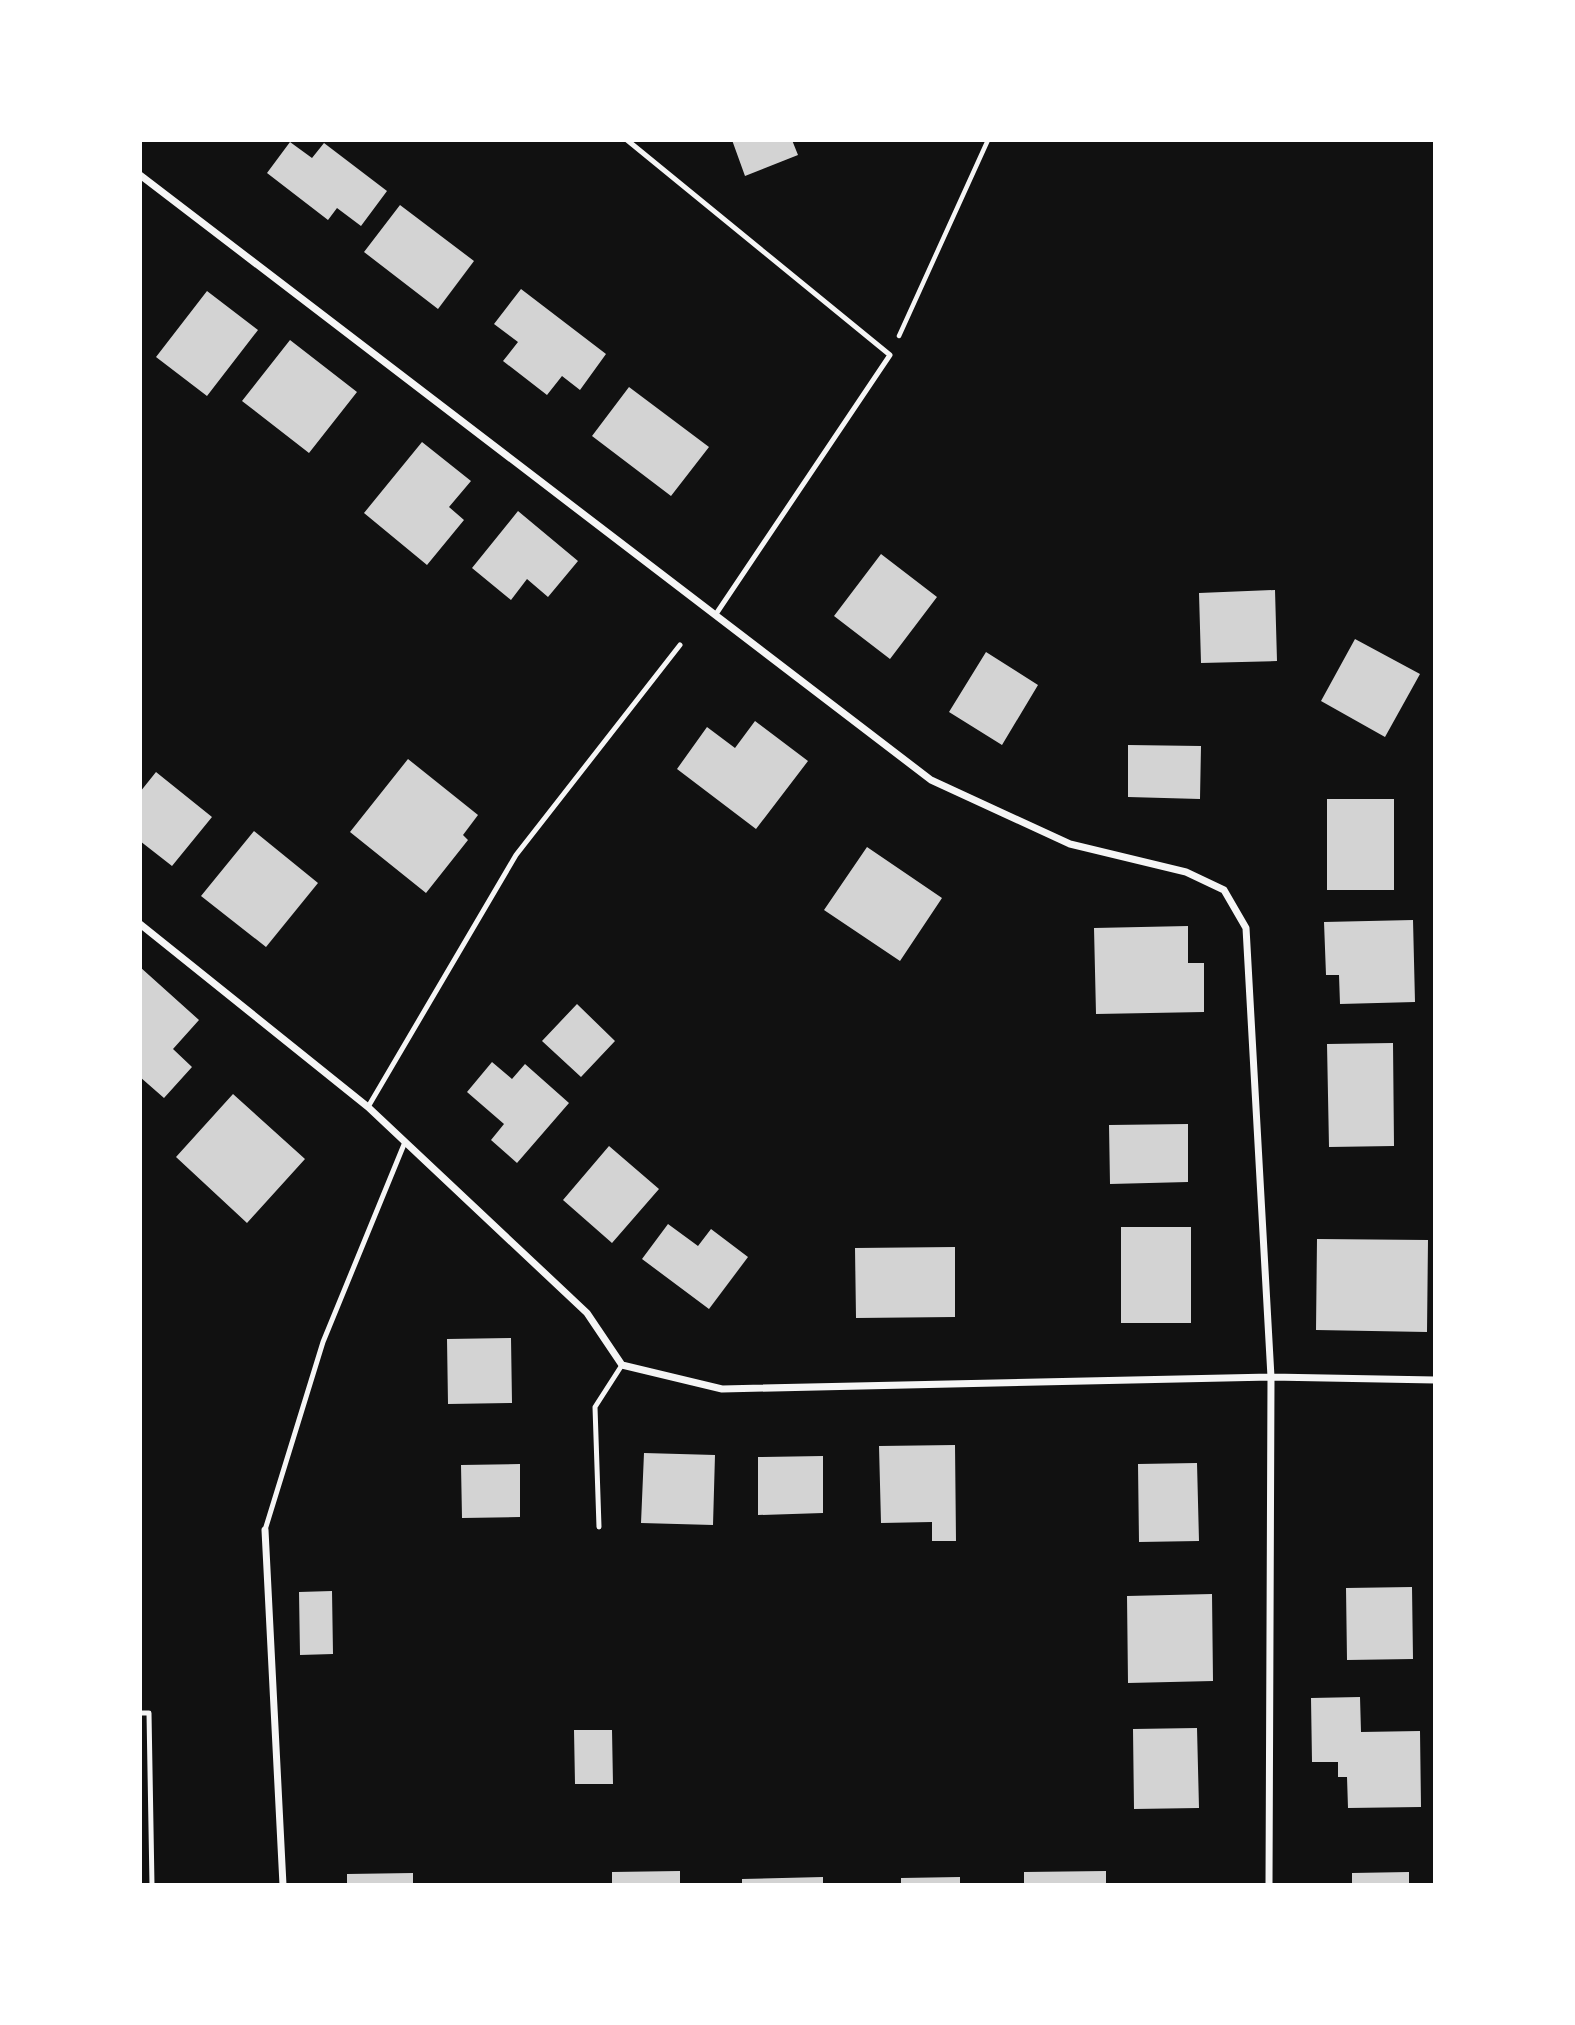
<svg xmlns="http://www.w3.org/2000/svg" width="1575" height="2025" viewBox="0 0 1575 2025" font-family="Georgia,serif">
	<rect width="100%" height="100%" fill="#111"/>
	<path fill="#d3d3d3" d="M732,140H792L798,155L745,176Z
		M290,142L312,158L324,143L387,191L361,226L337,208L328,220L267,173Z
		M400,205L474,261L438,309L364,252Z
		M521,289L606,354L580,390L562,376L547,395L503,361L518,342L494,324Z
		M207,291L258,330L207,396L156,357Z
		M290,340L357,392L309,453L242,401Z
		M629,387L709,447L671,496L592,436Z
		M422,442L471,481L449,507L464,520L427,565L364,513Z
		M518,511L578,561L548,597L527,579L511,600L472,568Z
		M881,554L937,597L890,659L834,616Z
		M1275,590L1277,661L1201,663L1199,593Z
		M1355,639L1420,674L1385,737L1321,701Z
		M986,652L1038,685L1002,745L949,712Z
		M755,721L808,761L756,829L677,769L707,727L735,748Z
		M1128,745L1201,746L1200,799L1128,797Z
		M408,759L478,815L463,835L468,840L426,893L350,832Z
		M156,772L212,817L172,866L140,841V792Z
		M1327,799H1394V890H1327Z
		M254,831L318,883L266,947L201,896Z
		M867,847L942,898L900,961L824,910Z
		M1413,920L1415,1002L1340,1004L1339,975H1326L1324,922Z
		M1188,926V963H1204V1012L1096,1014L1094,928Z
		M140,967L199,1020L173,1049L192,1067L164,1098L140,1077Z
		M577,1004L615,1041L581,1077L542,1041Z
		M1393,1043L1394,1146L1329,1147L1327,1044Z
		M492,1062L512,1079L525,1064L569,1103L517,1163L491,1140L504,1124L467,1092Z
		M233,1094L305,1159L247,1223L176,1157Z
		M1188,1124V1182L1110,1184L1109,1125Z
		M609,1146L659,1189L612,1243L563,1200Z
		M668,1224L698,1246L711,1229L748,1257L709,1309L642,1259Z
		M1121,1227H1191V1323H1121Z
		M1317,1239L1428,1240L1427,1332L1316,1330Z
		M955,1247V1317L856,1318L855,1248Z
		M511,1338L512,1403L448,1404L447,1339Z
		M955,1445L956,1541H932V1522L881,1523L879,1446Z
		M644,1453L715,1455L713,1525L641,1523Z
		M823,1456V1513L758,1515V1457Z
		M1197,1463L1199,1541L1139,1542L1138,1464Z
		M520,1464V1517L462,1518L461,1465Z
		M1412,1587L1413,1659L1347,1660L1346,1588Z
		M332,1591L333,1654L300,1655L299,1592Z
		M1212,1594L1213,1681L1128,1683L1127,1596Z
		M1360,1697L1361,1732L1420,1731L1421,1807L1348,1808L1347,1777H1338V1762H1312L1311,1698Z
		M1197,1728L1199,1808L1134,1809L1133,1729Z
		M574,1730H612L613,1784H575Z
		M680,1871V1885H612V1872Z
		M1106,1871V1885H1024V1872Z
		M1409,1872V1885H1352V1873Z
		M413,1873V1885H347V1874Z
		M823,1877V1885H742V1879Z
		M960,1877V1885H901V1878Z"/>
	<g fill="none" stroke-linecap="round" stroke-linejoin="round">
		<path stroke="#f5f5f5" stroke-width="4.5" d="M899,336L988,140"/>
		<path stroke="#f5f5f5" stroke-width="5" d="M627,140L890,355L716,614
			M368,1107L516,855L680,645
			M599,1527L595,1407L622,1365
			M265,1530L323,1342L405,1142
			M140,1713H149L152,1885"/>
		<path stroke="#f5f5f5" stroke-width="7" d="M140,175L931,780L1070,844L1186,872L1224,890L1246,928L1271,1377L1269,1885
			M140,924L368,1107L587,1313L622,1365L722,1389L1271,1377L1435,1380
			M265,1530L283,1885"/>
	</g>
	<rect width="1575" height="2025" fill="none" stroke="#ffffff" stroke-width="284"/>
</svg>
